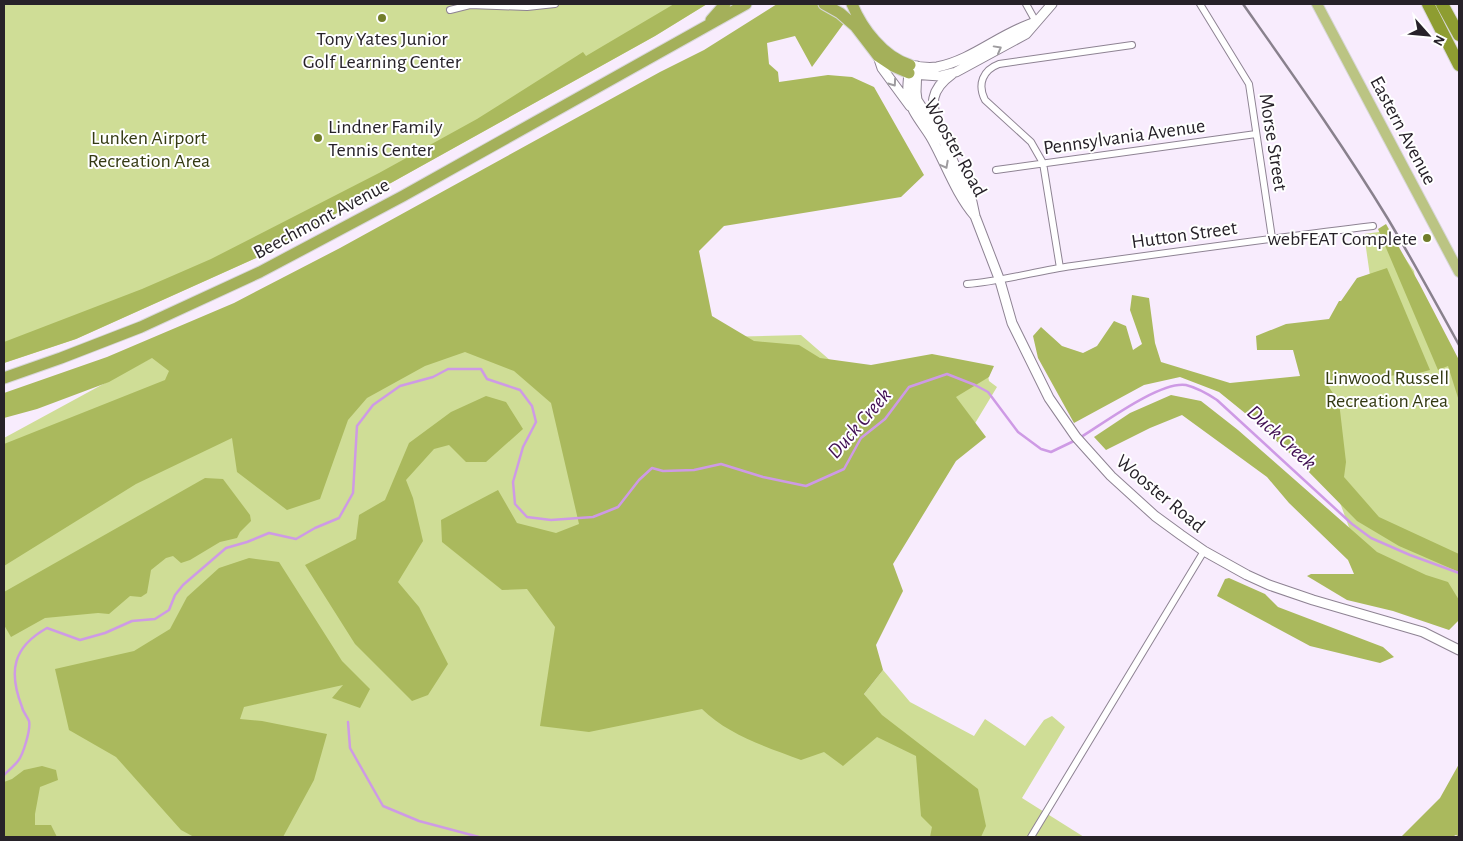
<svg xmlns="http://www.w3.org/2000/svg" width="1463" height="841" viewBox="0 0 1463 841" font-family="'Alegreya Sans',sans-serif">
	<rect width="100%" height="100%" fill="#f8ecfd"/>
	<path fill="#cfdd96" d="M4,4H707L655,36L256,258L76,339L4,363Z
		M1386,231L1414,271L1419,307L1459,372V614L1373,592L1336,492L1305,335L1376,318L1364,234Z
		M801,335L854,381L987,370L989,381L997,387L822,676L875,708L864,694L883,670L910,702L974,736L985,719L1025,746L1044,720L1052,716L1065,727L1022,798L1084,837H4V438L164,351Z"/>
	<path fill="#aab95d" d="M674,4H707L655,36L256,258L76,339L4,363V342L142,289L211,259L379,173L477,119L583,52L586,56Z
		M777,4H824L847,19L812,67L795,36L767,43L769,64L778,72L779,82L828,75L852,77L874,87L924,175L901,197L724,226L699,251L712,316L754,341L799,345L820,358L871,365L932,354L994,366L989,377L956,397L986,437L956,461L893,564L903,591L876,645L883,670L864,694L882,715L978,789L986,826L981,837H930L932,827L921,816L916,756L877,737L843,766L824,752L801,760C767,747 728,735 702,709L589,732L540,726L555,627L527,589L502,590L442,542L441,520L498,490L517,523L556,533L579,524L551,403L514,371L465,352L425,366L367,398L348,420L320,499L287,510L237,472L232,438L136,484L4,566V444L165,380L169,371L152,358L109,382L37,409L4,418V393L107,357L234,303L340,248L660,72L704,50Z
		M1386,224L1419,283L1459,360V401L1448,366L1438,370L1378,229Z
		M1387,268L1430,370L1419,373L1347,380H1324L1339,402L1346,462L1344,477L1379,517L1459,554V572L1399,546L1357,521L1299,462L1256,422L1219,392L1180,377L1144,385L1074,423L1038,358L1033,336L1041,327L1062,346L1083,353L1097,346L1114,321L1126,326L1133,350L1142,344L1130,310L1132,295L1149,298L1155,343L1161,362L1230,383L1300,376L1293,350H1257L1256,336L1286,324L1329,319L1339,301H1341L1357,278Z
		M1171,395L1201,401L1238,430L1377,552L1426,575L1448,582L1459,600V620L1449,630L1393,611L1347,600L1307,576L1311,574H1354L1348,560L1289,503L1267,477L1182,415L1150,428L1106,450L1094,437L1130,413Z
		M486,396L506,402L523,429L486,462H466L449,445L434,449L406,480L413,498L423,541L398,582L419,607L448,664L428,695L412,701L355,644L305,565L356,539L359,515L385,500L409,443L451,412Z
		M205,478L223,479L250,515L251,521L240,532L237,538L220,542L190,560L181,563L173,556L166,558L151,570L147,593L141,597L130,596L109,614L98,613L45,618L11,637L4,625V592Z
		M249,558L279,562L342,661L370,689L360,708L332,698L343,685L244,707L240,719L262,721L327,734L314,780L283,837H194L181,830L116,757L69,730L55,669L134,651L170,629L187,597L219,568Z
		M1229,578L1265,594L1278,607L1383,647L1394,657L1380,663L1310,646L1217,596L1225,579Z
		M1459,764V837L1456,835L1452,837H1401L1440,798Z
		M42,766L56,770L58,780L40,787L35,814V825H51L57,837H4V782L12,779L24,770Z"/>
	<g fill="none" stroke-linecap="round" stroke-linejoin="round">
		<path stroke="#ce9ae5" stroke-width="2.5" d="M1081,437C1104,423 1160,381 1186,385C1198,388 1208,394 1217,400L1352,524L1371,538L1410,555L1459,573
			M348,722L350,748L383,806L419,821L479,837
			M4,775C8,771 14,766 18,761C23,755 31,729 29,721C27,716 23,712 22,707C8,671 13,647 47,628L80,640L105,633L132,621L155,619L169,610L175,595L183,585L226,548L247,542L269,533L296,539L315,528L339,518L353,493L357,426L373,405L400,386L433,377L448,369H481L487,379L520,390L532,406L536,422L523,447L513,482L515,504L527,517L551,520L593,517L618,507L639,480L652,468L663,471L694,470L721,464L763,477L806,486L844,469L861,438L885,419L909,387L947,374L975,385L988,392L1018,432L1041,449L1051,452L1076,440"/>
		<defs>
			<path id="minor" d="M1026,4L1036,22
				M1200,4L1249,84L1272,238
				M450,10L470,5L527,7L555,4
				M996,170L1256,134
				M1060,268L1043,163L1031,142L985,100C977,84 983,70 999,64L1132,45
				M967,284C1003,281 1037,271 1072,266C1172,252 1272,238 1373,226
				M1031,837L1204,551"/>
			<path id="tertiary" d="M878,56L882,68L910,106
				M917,66L916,92L917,100L944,142L972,202L975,216L1000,281L1012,323L1049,398L1076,437L1111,476L1155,516L1181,535L1204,551L1247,575L1269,585L1313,600L1423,632L1459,650
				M911,74L940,76L956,72L1026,34L1052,4
				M939,128C930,104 930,90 952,74
				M975,216C956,194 946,164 932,139C924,125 911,112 908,95C907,85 909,75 910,65C919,67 928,68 937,67C973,60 1002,32 1036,22"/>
			<path id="primary" d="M1317,4L1459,272"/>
			<path id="trunk" d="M824,4L840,13L855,26L878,56L893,66L909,73
				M852,4C862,28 883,57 910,65
				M711,20L725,4
				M4,378L61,358L141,327L260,272L403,196L746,4"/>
			<path id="motorway" d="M1428,4L1459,65
				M1442,4L1459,35"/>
		</defs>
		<use href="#minor" stroke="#8e8393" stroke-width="8"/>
		<use href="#tertiary" stroke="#8e8393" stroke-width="11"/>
		<use href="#primary" stroke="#d8d7d8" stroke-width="12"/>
		<use href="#trunk" stroke="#d8d7d8" stroke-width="13"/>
		<use href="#motorway" stroke="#d8d7d8" stroke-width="14"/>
		<use href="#minor" stroke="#fff" stroke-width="6"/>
		<use href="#tertiary" stroke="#fff" stroke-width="9"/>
		<use href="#primary" stroke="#bbc483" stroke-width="10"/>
		<use href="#trunk" stroke="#a4b05a" stroke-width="11"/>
		<use href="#motorway" stroke="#8e9d31" stroke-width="12"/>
		<path stroke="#89818d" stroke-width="2.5" d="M1243,4C1293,75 1343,145 1388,219C1413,261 1436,303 1459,345"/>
	</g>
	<defs><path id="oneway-chevron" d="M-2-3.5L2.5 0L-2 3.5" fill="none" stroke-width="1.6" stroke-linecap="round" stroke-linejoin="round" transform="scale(1.25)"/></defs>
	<g stroke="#9e9c9f">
		<use href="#oneway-chevron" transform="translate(998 49) rotate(-29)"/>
		<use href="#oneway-chevron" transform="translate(893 83) rotate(55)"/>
		<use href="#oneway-chevron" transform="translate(945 165) rotate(62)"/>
	</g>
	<g fill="#717d2a" stroke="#fff" stroke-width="2">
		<circle cx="382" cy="18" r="5"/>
		<circle cx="318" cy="138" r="5"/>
		<circle cx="1427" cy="238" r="5"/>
	</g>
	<g text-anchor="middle" stroke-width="4" stroke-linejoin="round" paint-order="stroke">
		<g font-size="20" fill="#272229" stroke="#fff">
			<text x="382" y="45">Tony Yates Junior<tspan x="382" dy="23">Golf Learning Center</tspan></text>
			<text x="328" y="133" text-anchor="start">Lindner Family<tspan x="328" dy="23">Tennis Center</tspan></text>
			<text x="1417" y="245" text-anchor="end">webFEAT Complete</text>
		</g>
		<g font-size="20" fill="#272229" stroke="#fff">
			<text transform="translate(1404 130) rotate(62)" y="7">Eastern Avenue</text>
			<text transform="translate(1124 136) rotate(-8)" y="7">Pennsylvania Avenue</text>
			<text transform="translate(1274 142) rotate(81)" y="7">Morse Street</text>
			<text transform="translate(956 147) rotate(61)" y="7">Wooster Road</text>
			<text transform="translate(321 218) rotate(-28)" y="7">Beechmont Avenue</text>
			<text transform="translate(1184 234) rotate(-8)" y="7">Hutton Street</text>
			<text transform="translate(1161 493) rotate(40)" y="7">Wooster Road</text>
		</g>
		<g font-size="20" fill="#343a13" stroke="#fff">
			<text x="149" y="144">Lunken Airport<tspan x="149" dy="23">Recreation Area</tspan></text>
			<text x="1387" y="384">Linwood Russell<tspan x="1387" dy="23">Recreation Area</tspan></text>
		</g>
		<g font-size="21" font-style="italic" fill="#410f53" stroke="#fff">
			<text transform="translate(859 423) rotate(-49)" y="7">Duck Creek</text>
			<text transform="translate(1282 437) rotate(42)" y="7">Duck Creek</text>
		</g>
	</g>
	<rect width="1463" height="841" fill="none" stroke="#272229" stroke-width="10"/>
	<g transform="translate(1428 35) rotate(117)" stroke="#ffffff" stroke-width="4" paint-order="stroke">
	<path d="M0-4L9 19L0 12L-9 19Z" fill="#272229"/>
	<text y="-8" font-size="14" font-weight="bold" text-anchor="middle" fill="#272229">N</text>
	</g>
</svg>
